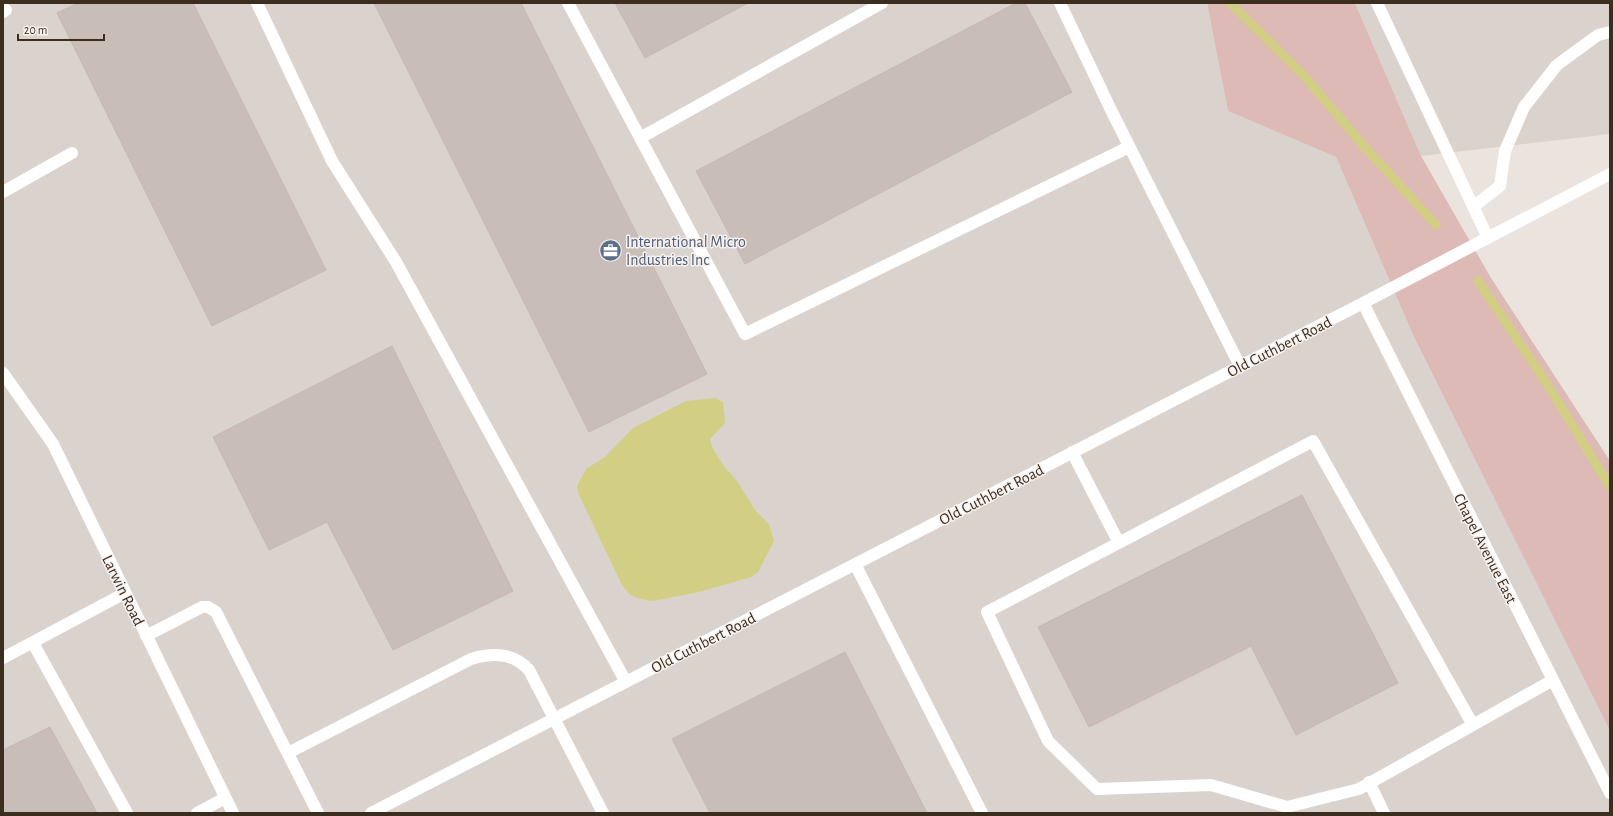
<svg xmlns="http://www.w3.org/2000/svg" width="1613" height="816" viewBox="0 0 1613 816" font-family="'Alegreya Sans',sans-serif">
	<rect width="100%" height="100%" fill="#eae3de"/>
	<path fill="#dad2cd" d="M3,3H1207L1228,111L1336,157L1414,337L1610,731V813H3Z
		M1355,3H1610V134L1421,156Z"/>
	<path fill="#ddbab6" d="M1207,3H1355L1421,156L1491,278L1610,461V731L1414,337L1336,157L1228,111Z"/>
	<path fill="#d2cf84" d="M715,398L723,402L725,423L710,439L712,447L723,465L737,481L755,510L769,524L774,541L758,572L751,577L699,592L653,601L641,599L634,597L628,593L621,583L579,495L577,486L586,469L605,457L633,428L686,401Z"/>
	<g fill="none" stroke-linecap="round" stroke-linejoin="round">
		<path stroke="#d2cf84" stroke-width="9" d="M1230,3L1305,77L1362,144L1436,225
			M1478,281L1547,384L1610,487"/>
	</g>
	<path fill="#c8beb7" stroke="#c4b9b1" d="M78,3H193L326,270L212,326L57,13Z
		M374,3H521L707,374L589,432Z
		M615,3H748L645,58Z
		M1016,3H1025L1072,92L745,264L696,171Z
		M392,346L513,591L393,650L327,522L269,550L213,437Z
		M1302,495L1398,683L1296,735L1251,646L1089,727L1038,627Z
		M845,652L927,813H710L672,739Z
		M50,727L97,813H3V750Z"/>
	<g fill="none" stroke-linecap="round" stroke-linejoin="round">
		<path stroke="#fff" stroke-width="12" d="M257,3L332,161L396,262L626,682
			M568,3L745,334L1129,147
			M1060,3L1112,112L1240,366
			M1377,3L1488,238
			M3,12L6,10
			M640,138L882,3
			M3,192L72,153
			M1473,207L1500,186L1505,151L1524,107L1557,65L1598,35L1610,32
			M1363,303L1610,793
			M3,373L53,444L233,813
			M1072,452L1119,543
			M855,564L982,813
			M146,636L202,607H208L216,612L318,813
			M33,643L127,813
			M3,658L125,593
			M1473,725L1313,441L987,612L1048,741L1097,789L1211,785L1287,807L1359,789L1553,680
			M288,753L471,659C492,653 513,652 529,670L603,813
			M1369,782L1384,813
			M197,813L225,798
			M371,813L1363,303L1610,174"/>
	</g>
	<defs>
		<symbol id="office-disc" viewBox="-11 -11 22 22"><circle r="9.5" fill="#5c6f8a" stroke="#f7f1ef"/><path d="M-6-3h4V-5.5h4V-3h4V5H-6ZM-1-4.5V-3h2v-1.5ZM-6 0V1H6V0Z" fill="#fff"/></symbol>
	</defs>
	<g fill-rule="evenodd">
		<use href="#office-disc" x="598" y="238" width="25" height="25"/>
	</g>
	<g text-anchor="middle" stroke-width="3" stroke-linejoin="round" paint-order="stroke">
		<g font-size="16" fill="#4e5e75" stroke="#f7f1ef" text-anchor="start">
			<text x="626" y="247">International Micro<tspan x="626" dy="18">Industries Inc</tspan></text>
		</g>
		<g font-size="16" fill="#3b2e1f" stroke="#f7f1ef">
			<text transform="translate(1279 346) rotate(-27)" y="6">Old Cuthbert Road</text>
			<text transform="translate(991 494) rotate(-27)" y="6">Old Cuthbert Road</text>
			<text transform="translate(1486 548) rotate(63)" y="6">Chapel Avenue East</text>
			<text transform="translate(124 590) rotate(64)" y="6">Larwin Road</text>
			<text transform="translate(703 642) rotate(-27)" y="6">Old Cuthbert Road</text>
		</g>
	</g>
	<rect width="1613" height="816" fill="none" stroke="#3b2e1f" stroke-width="8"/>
	<path d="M18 34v6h86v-6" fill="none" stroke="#3b2e1f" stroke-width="2"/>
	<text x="24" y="34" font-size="12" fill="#3b2e1f" stroke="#f7f1ef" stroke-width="3" paint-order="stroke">20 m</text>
</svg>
